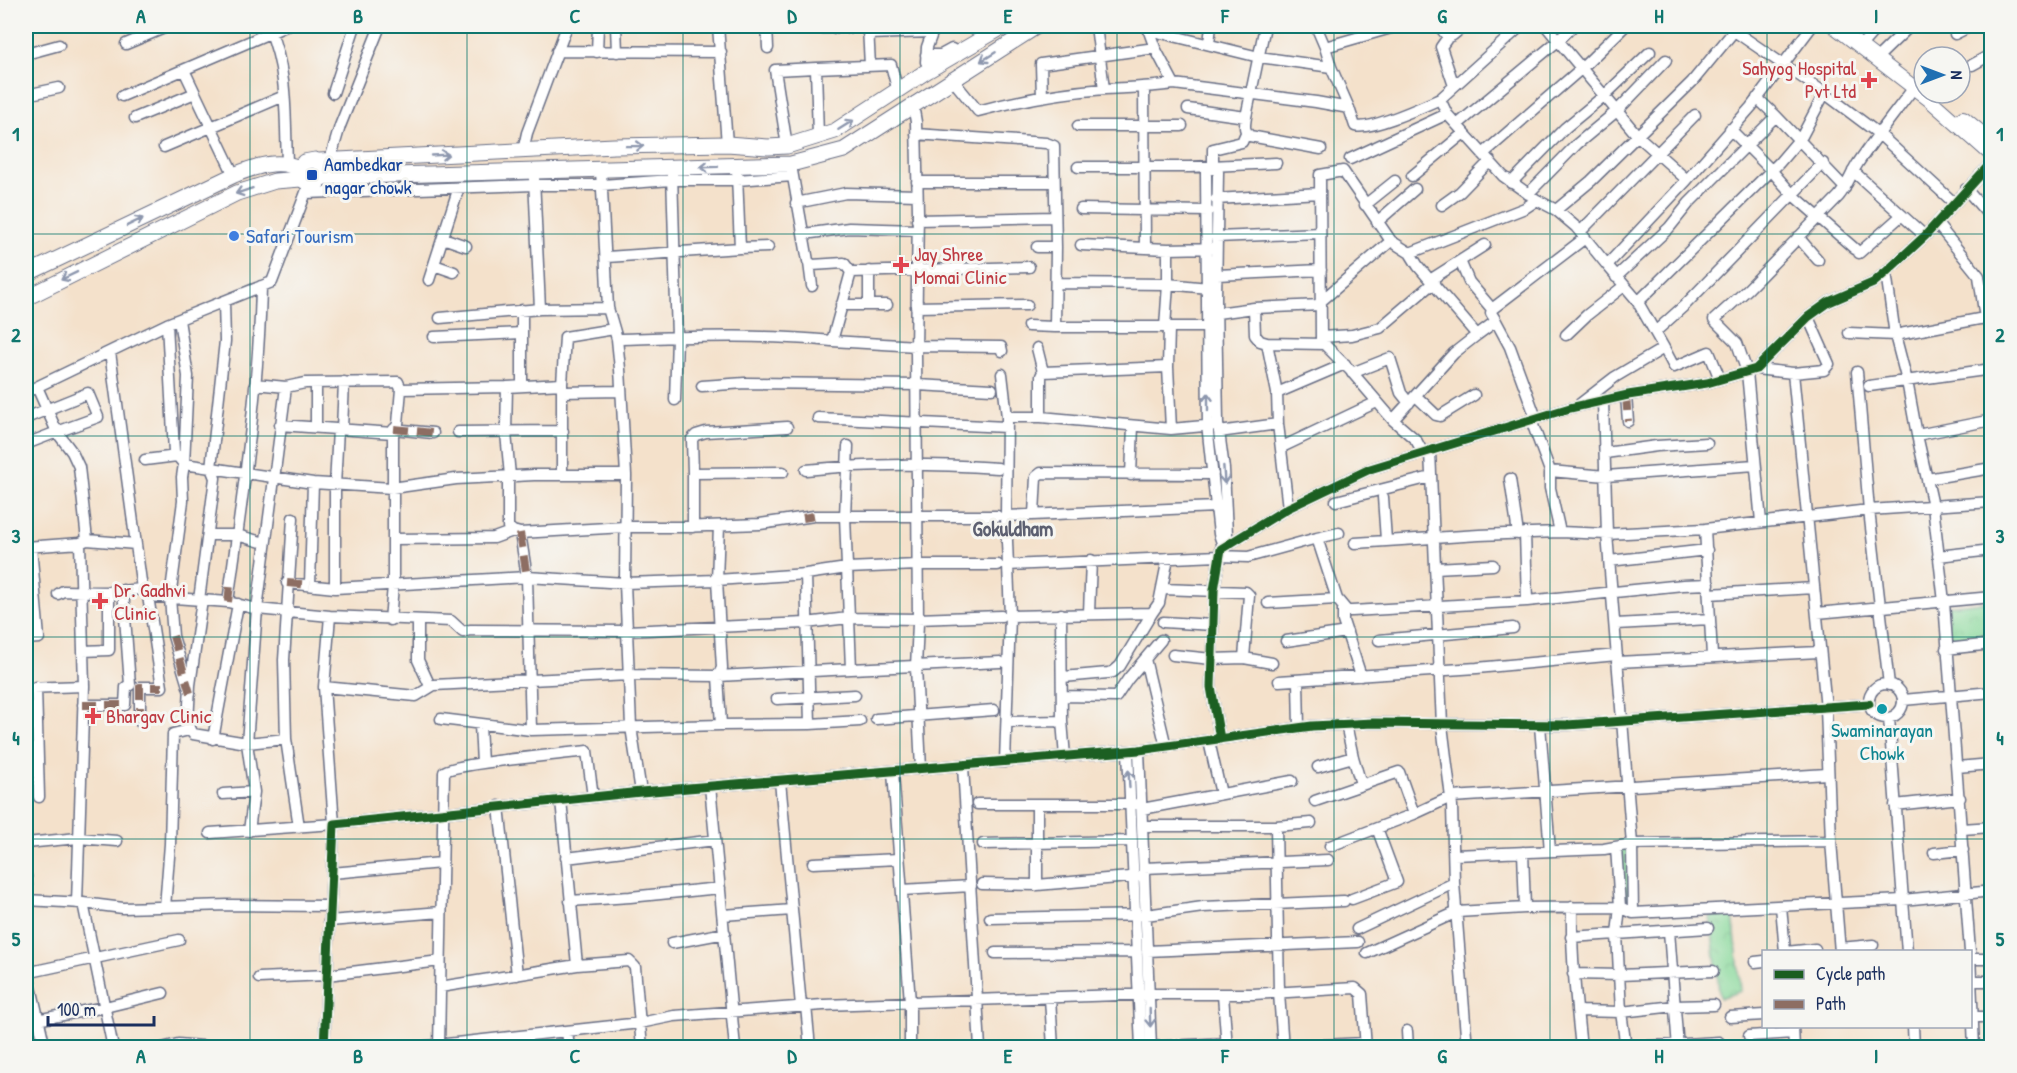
<svg xmlns="http://www.w3.org/2000/svg" width="2017" height="1073" viewBox="0 0 2017 1073" font-family="'Patrick Hand',sans-serif">
	<defs>
		<pattern id="park-crowns" width="20" height="18" patternUnits="userSpaceOnUse" patternTransform="scale(1.5)"><rect width="20" height="18" fill="#86d899"/><path d="M2 6a3 3 0 1 1 6 0M12 15a3 3 0 1 1 6 0" fill="none" stroke="#73ba86"/></pattern>
	</defs>
	<rect width="100%" height="100%" fill="#f6f6f2"/>
	<filter id="ink" filterUnits="userSpaceOnUse"><feTurbulence type="fractalNoise" baseFrequency=".0167" numOctaves="2"/><feDisplacementMap in="SourceGraphic" scale="12" xChannelSelector="R" yChannelSelector="G"/><feConvolveMatrix kernelMatrix="1 2 1 2 8 2 1 2 1" color-interpolation-filters="sRGB"/></filter>
	<filter id="wash" filterUnits="userSpaceOnUse"><feTurbulence type="fractalNoise" baseFrequency=".008" numOctaves="4" result="noise"/><feDisplacementMap in="SourceGraphic" scale="24" xChannelSelector="R" yChannelSelector="G"/><feGaussianBlur stdDeviation="1.35" result="paint"/><feColorMatrix in="noise" values="0 0 0 0 0 0 0 0 0 0 0 0 0 0 0 0 0 1.4 0 .05"/><feComposite in="paint" operator="in"/></filter>
	<g filter="url(#wash)">
		<rect width="100%" height="100%" fill="#f4e1cb"/>
		<path fill="url(#park-crowns)" stroke="#50847c" stroke-width="1.5" d="M1991,601V642L1949,646L1947,606Z
			M1616,847L1632,848L1633,909L1620,907Z
			M1733,914L1741,991L1720,998L1710,916Z"/>
	</g>
	<g filter="url(#ink)">
		<g fill="none" stroke-linecap="round" stroke-linejoin="round">
			<defs>
				<path id="minor" d="M616,26L617,52
					M718,26L727,144
					M767,26L768,48
					M1096,26L1104,89
					M1147,26L1155,48L1174,84L1316,102L1349,108L1331,67L1325,47L1316,26
					M1265,26L1246,117C1245,125 1243,130 1250,136L1321,149
					M1439,26L1448,37L1453,35L1464,26
					M1546,26L1637,135L1687,180
					M1987,26L1992,34
					M868,27L870,66
					M269,28C288,72 285,115 287,163
					M768,29L868,27
					M1149,30L1259,57L1331,67
					M868,34L932,32
					M1955,34L1971,26
					M1448,37L1441,47L1454,86
					M1865,41L1878,26
					M1209,43L1211,26
					M126,44L169,26
					M1325,47L1398,26
					M557,51L721,52
					M597,52L598,26
					M26,54L59,45
					M1881,54L1910,26
					M926,55H941L952,49
					M926,62L927,47L934,28
					M1972,65L1992,54
					M184,70L234,175
					M952,79L978,111C1019,100 1062,92 1105,89C1129,88 1151,87 1174,84
					M1144,88L1145,248
					M1819,89L1879,134L1953,202
					M333,93L355,26
					M26,95L59,88
					M122,96L286,26
					M1042,97L1041,64L1155,48
					M913,105L916,122L918,212L916,351L918,623L916,667L921,769
					M1349,108L1355,126C1370,131 1424,106 1440,99
					M1188,109L1246,117
					M1447,114L1440,99L1521,26
					M1776,116L1845,188
					M135,118L195,93
					M1457,125L1559,40L1573,26
					M1078,126H1182
					M1730,129L1771,170L1792,194L1855,249
					M916,134L1046,143L1054,146L1056,247L1055,327H1208
					M818,137L816,68L891,65L898,92
					M787,146L775,70L816,68
					M164,147L284,96
					M523,151L527,133L567,26
					M1483,154L1582,68L1625,26
					M1350,159L1447,114L1503,176L1537,200L1556,210L1576,227L1607,265
					M330,160L340,126L380,26
					M1078,167H1189L1276,163
					M1213,167L1206,172L1208,433L1219,534L1222,543
					M601,170L608,308L617,339L620,369L626,475L625,583L631,727L641,792
					M792,171L808,261L812,265L844,263L851,272
					M1853,171L1925,236
					M672,174L677,337L675,400
					M1412,176L1464,133
					M534,178L540,309
					M917,182H1054
					M1511,183L1565,128L1605,95L1650,52
					M1966,189L1992,219
					M306,193L534,185H602L672,180H737L793,176
					M1528,194L1577,144L1618,110L1666,60
					M1216,199L1320,193
					M796,203L846,193L917,195
					M1365,205L1395,181
					M1442,205L1460,192L1490,161
					M1081,209L1208,211
					M1556,210L1591,181L1692,82L1734,31
					M917,220L1054,217
					M1377,222L1415,189
					M1937,224L1979,276L1985,319
					M1580,232L1695,115
					M804,234L849,228L917,230
					M1216,237L1320,233
					M1798,237L1818,260
					M443,238L466,246
					M1391,241L1343,171L1320,175L1321,341L1350,370L1393,420L1416,440L1423,453
					M1081,245L1168,249V284L1208,288
					M1037,247H1056
					M740,248L768,247
					M1168,249L1213,248
					M1859,253L1902,215
					M607,257L740,248L737,175
					M1460,261L1469,282L1492,309
					M809,263L812,286
					M434,265L454,272
					M1886,272L1895,335L1907,381L1917,435L1933,506L1944,602L1970,952
					M1217,275L1321,270
					M1616,277L1669,228L1689,203L1776,116L1757,98
					M429,280L459,187
					M1430,280L1485,245
					M1056,283L1168,284L1165,327
					M1320,302L1391,241L1410,253L1525,208L1537,200
					M1638,302L1779,163L1802,136L1822,98L1819,89L1727,26
					M841,305H887
					M869,305V271
					M916,307L1027,305
					M1254,308L1255,335L1260,341L1267,343L1325,344
					M1217,313L1254,308L1321,305
					M440,318L540,309L608,308
					M179,320L188,376L184,464
					M1496,321L1510,347L1536,418
					M167,324L174,452L184,464
					M1028,326L1055,327
					M1169,328L1168,367L1171,429
					M1655,332L1685,305L1823,163
					M1849,333L1895,335L1979,319H1985L1992,323
					M1477,335L1496,321L1491,313L1492,309L1585,238
					M1566,335L1587,315L1624,286
					M434,337L522,333
					M1321,337L1352,335L1380,328L1434,282
					M617,339C689,337 760,334 832,341L851,272L1029,267
					M832,341L917,346L1001,347L1002,351
					M1267,343L1277,393
					M1037,348L1043,372
					M1664,348L1674,367L1709,352L1720,379
					M110,352L142,589L148,596L162,687H140V722
					M1168,367L1043,372L1041,376V417L1171,429L1215,425
					M1756,369L1793,373L1824,370L1829,364L1808,317
					M1857,372L1869,510L1889,685
					M1352,373L1390,358L1401,393L1409,403
					M1793,373L1826,708L1831,841L1840,952
					M1002,374L1007,417L1006,516L1010,616L1005,762
					M255,384L286,387L305,383L398,382L401,389
					M562,384L565,337L614,329
					M522,386V310
					M702,386L745,383L917,385L992,389
					M1869,386L1992,369
					M507,387L562,384V475
					M26,392L167,324L272,282L308,187
					M562,392L621,391
					M1416,396L1436,415L1440,416L1474,395
					M1626,396L1628,421
					M1603,401L1607,534L1632,844L1633,913
					M1580,404L1615,377L1664,348L1636,299L1607,265L1687,180L1751,107L1812,26
					M1007,417H1041
					M26,418L88,393L98,417L57,432L37,387
					M818,418L1006,427
					M1393,420L1454,353L1477,335L1418,266L1410,253
					M1531,420L1550,471L1606,476L1755,465
					M280,425L393,433
					M316,427V383
					M342,429L344,382
					M394,429L433,433
					M458,432L563,431
					M1219,432L1278,424
					M1917,435L1992,420
					M26,444L57,432L72,452L79,467L87,540L80,543L26,547
					M848,446L845,516L851,669L1000,662
					M1282,447L1377,402
					M1430,451L1442,725L1452,806L1454,883L1467,1048
					M1605,453L1657,446L1707,443
					M145,460L177,456
					M806,470C872,463 932,464 998,468
					M1550,471V488L1560,532
					M693,473L692,439L696,435L706,432L787,427
					M1131,475L1133,426
					M508,476V527L513,531L520,533L625,527H680L760,524L814,516H997
					M1510,479L1518,534
					M1927,479L1992,468
					M1383,497L1386,540
					M1336,501L1431,477
					M1288,508L1278,424L1277,393L1345,364
					M1034,514L1036,477L1041,473L1213,474
					M1006,516L1216,507
					M293,518L284,660L286,739L299,827
					M1761,522L1747,372L1737,343L1714,320L1748,289L1839,196C1847,186 1851,174 1858,163C1877,135 1898,109 1918,82
					M693,527V473L783,472
					M1705,529L1712,656
					M520,533L527,577L531,730L721,725L718,676L722,668L717,580L719,526
					M1525,533L1527,601
					M208,535H237L265,543
					M1317,538L1339,533
					M393,539L494,538L513,531
					M87,540L136,544
					M1355,543L1479,535L1560,532L1607,534L1705,529L1869,510L1992,502
					M1221,548L1227,534L1224,469L1218,424L1216,299L1218,172L1213,167V149L1242,142L1246,133
					M1938,556L1992,550
					M1609,561L1707,550
					M1007,565L1219,556L1248,557L1317,538L1337,599L1347,611H1352L1527,601L1683,585L1709,584
					M1435,568L1493,565
					M806,574L810,724
					M287,583L335,588L527,577L625,583L717,580L806,574L847,568L918,565H998
					M310,585L313,483
					M335,588V486L338,429
					M1162,589L1246,592L1249,595L1244,658L1212,659L1173,655
					M58,594L63,591L109,592L142,589
					M1709,594L1814,588
					M148,596L228,602L257,609L330,616L451,621L463,632L470,630L627,631L806,623L848,618L917,619L1001,616
					M199,600L215,478L211,468L225,341L224,301
					M202,600L190,685L188,724L193,734L247,743L286,739
					M228,602C242,497 259,392 261,286
					M1268,603L1337,599
					M1343,607V621L1361,676
					M1089,613L1091,560
					M1817,613L1992,597
					M1061,614L1062,721L1065,757
					M1010,616L1152,613L1159,603L1168,558
					M390,620L393,586V433L398,424L401,389L507,387L506,433L510,476
					M418,621V660L430,686
					M1163,622L1213,625
					M1616,624L1710,619
					M26,639L39,638L31,547
					M1379,640L1513,628
					M1286,641L1347,632
					M1946,649L1992,644
					M83,651L109,650V592
					M1244,658L1272,663
					M1145,659L1166,747
					M1617,662L1819,652
					M1063,677L1108,673L1113,672L1120,666L1152,613
					M1279,681L1477,668L1617,655
					M1298,681L1299,728
					M1869 701a17 17 0 1 1 34 0a17 17 0 1 1-34 0Z
					M36,687L39,797
					M324,687L416,696L434,685L629,675L718,676L851,669
					M26,688L84,686
					M190,693L173,636L170,598L183,501L182,477L184,464L313,483L392,488L456,479L534,475H626
					M1063,696L1116,697L1128,679L1161,640
					M777,699L855,695
					M1903,700L1992,692
					M83,705H125L126,687L130,685L123,590
					M1889,718L1907,952
					M441,719L531,730
					M876,719L994,710
					M1007,722L1062,721
					M1346,724L1353,757L1361,784
					M480,725L482,763
					M721,725L810,724L860,721
					M1540,725L1550,851
					M213,739L238,604
					M1220,739L1211,687L1214,590L1221,549L1288,508L1370,469L1570,408L1628,395L1707,383L1756,369L1808,317L1829,302L1873,283L1886,272L1925,236L1992,162
					M1209,741L1221,794
					M1139,750L1151,1048
					M1128,751L1141,1048
					M963,766L980,1048
					M1318,767L1353,757
					M1957,767L1992,764
					M893,772L910,1002V1048
					M780,781L801,1006
					M710,786L735,1048
					M223,794L254,792
					M561,800L577,965
					M1315,801L1399,772L1414,814
					M977,804H1135
					M1037,804V885
					M1895,805L1960,798
					M499,806L517,975
					M1142,809L1292,781
					M1142,826H1276L1311,823
					M1276,826L1279,993L1283,1048
					M1962,829L1992,827
					M249,831L254,792L247,743L257,609L286,387
					M210,833L334,824L324,687L330,616
					M26,843L78,838L117,841
					M983,844L1132,841
					M1330,846L1414,814L1451,797L1827,774
					M1616,847L1620,907L1617,934L1621,1012L1626,1048
					M1523,852L1525,908
					M1934,853L1963,850
					M1454,855L1604,849L1632,844L1831,841
					M566,858L715,840
					M813,863L899,859
					M1144,868L1328,860
					M332,873L441,863
					M26,876L28,900
					M982,884L1037,885L1141,876
					M902,890L971,886
					M1352,899L1397,882L1377,828
					M26,900L83,903L123,908L229,905L329,906
					M570,901L630,897L720,888
					M77,903L84,686L80,543
					M83,903L113,1048
					M1781,906L1785,952
					M165,907L170,844L173,734L189,730
					M1572,907C1571,955 1576,1001 1581,1048
					M723,915L792,910
					M990,918L1146,915L1203,907L1344,901
					M329,921L441,912
					M1357,929L1454,883
					M1669,931L1678,1048
					M1571,937L1708,928
					M672,943L725,933
					M1840,948L1873,945
					M1147,951L1358,942
					M1786,952L1815,949
					M995,953L1137,952
					M1367,953L1457,912L1525,908L1620,907L1633,913L1903,900L1992,891
					M1970,955L1974,1048
					M1971,959H1992
					M1755,962L1764,961
					M26,965L45,1048
					M26,973L179,940
					M1573,974L1620,975L1713,971
					M259,978L327,975L440,961
					M1973,981H1992
					M440,987L577,965L629,961L635,967L642,1048
					M1223,995L1227,1048
					M1050,998L1053,1048
					M806,1006L810,1048
					M1577,1011L1621,1012L1675,1006L1714,1005
					M1730,1017L1764,1015
					M1970,1017H1992
					M26,1022L105,1007L163,993
					M1913,1026L1914,1048
					M1793,1027L1794,1048
					M567,1031L569,1048
					M1407,1031L1408,1048
					M1749,1036L1793,1033
					M1151,1047L1227,1043
					M1283,1047L1365,1043
					M162,1048L178,1044L225,1048
					M324,1048L334,824L641,792L1139,750L1312,726L1373,723L1567,725L1869,704
					M410,1048L640,1023L674,1016L823,1005L1149,994H1253L1355,988L1362,994L1366,1048
					M439,1048L444,772C454,763 566,754 587,751L593,797
					M1617,1048L1719,1042"/>
				<path id="major" d="M1834,26L1930,100L1992,155
					M1963,118L1992,142"/>
				<path id="highway" d="M319,161L614,146L727,144L768,147L787,146L835,131L927,71L1004,26
					M323,177L791,164L844,150L1037,26
					M26,274L234,175C256,166 277,159 300,168
					M26,298L237,193L275,181L301,179L309,184L317,183L323,177V166L315,160L304,162L299,171L301,179"/>
			</defs>
			<use href="#minor" stroke="#676d84" stroke-width="13"/>
			<use href="#major" stroke="#676d84" stroke-width="16"/>
			<use href="#highway" stroke="#676d84" stroke-width="17"/>
			<use href="#minor" stroke="#fff" stroke-width="10"/>
			<use href="#major" stroke="#fff" stroke-width="14"/>
			<use href="#highway" stroke="#fff" stroke-width="15"/>
			<path stroke="#8d6e63" stroke-width="8" stroke-dasharray="15 8" stroke-linecap="butt" d="M1626,396L1628,421
				M394,429L433,433
				M803,518L814,516
				M520,533L527,577
				M287,583L310,585
				M228,602L230,585
				M173,636L190,693
				M83,705H125
				M140,722V687H162"/>
			<defs>
				<path id="cycleway" d="M1220,739L1211,687L1214,590L1221,549L1288,508L1370,469L1570,408L1628,395L1707,383L1756,369L1808,317L1829,302L1873,283L1886,272L1925,236L1992,162
					M324,1048L334,824L641,792L1139,750L1312,726L1373,723L1567,725L1869,704"/>
			</defs>
			<use href="#cycleway" stroke="#f6f6f2" stroke-width="13"/>
			<use href="#cycleway" stroke="#1b5e20" stroke-width="9"/>
		</g>
		<defs><path id="oneway-shaft" d="M-6 0H5M1.5-3L5.5 0L1.5 3" fill="none" stroke-width="1.6" stroke-linecap="round" stroke-linejoin="round" transform="scale(1.5)"/></defs>
		<g stroke="#8d97ae">
			<use href="#oneway-shaft" transform="translate(988 57) rotate(148)"/>
			<use href="#oneway-shaft" transform="translate(846 125) rotate(-32)"/>
			<use href="#oneway-shaft" transform="translate(635 146) rotate(-1)"/>
			<use href="#oneway-shaft" transform="translate(440 155) rotate(-3)"/>
			<use href="#oneway-shaft" transform="translate(709 167) rotate(178)"/>
			<use href="#oneway-shaft" transform="translate(244 191) rotate(162)"/>
			<use href="#oneway-shaft" transform="translate(135 222) rotate(-26)"/>
			<use href="#oneway-shaft" transform="translate(69 276) rotate(154)"/>
			<use href="#oneway-shaft" transform="translate(1208 402) rotate(-90)"/>
			<use href="#oneway-shaft" transform="translate(1224 475) rotate(86)"/>
			<use href="#oneway-shaft" transform="translate(1129 779) rotate(-93)"/>
			<use href="#oneway-shaft" transform="translate(1150 1018) rotate(88)"/>
		</g>
	</g>
	<path fill="none" stroke="#0f766e" stroke-width="1.5" stroke-opacity="0.55" d="M250,26V1048M467,26V1048M683,26V1048M900,26V1048M1117,26V1048M1334,26V1048M1550,26V1048M1767,26V952M26,234H1992M26,436H1992M26,637H1992M26,839H1992M1767,1026V1048"/>
	<g fill="#e0444e" stroke="#f6f6f2" stroke-width="2">
		<path d="M1866 71h6v6h6v6h-6v6h-6v-6h-6v-6h6z"/>
		<path d="M898 256h6v6h6v6h-6v6h-6v-6h-6v-6h6z"/>
		<path d="M97 592h6v6h6v6h-6v6h-6v-6h-6v-6h6z"/>
		<path d="M90 707h6v6h6v6h-6v6h-6v-6h-6v-6h6z"/>
	</g>
	<rect fill="#1a4fb4" stroke="#f6f6f2" stroke-width="2" x="306" y="169" width="12" height="12" rx="3"/>
	<circle fill="#3f7fe0" stroke="#f6f6f2" stroke-width="2" cx="234" cy="236" r="6"/>
	<circle fill="#0f9aa8" stroke="#f6f6f2" stroke-width="2" cx="1882" cy="709" r="6"/>
	<g text-anchor="middle" stroke-width="6" stroke-linejoin="round" paint-order="stroke">
		<g font-size="20" fill="#be3a42" stroke="#f6f6f2" text-anchor="start">
			<text x="1856" y="75" text-anchor="end">Sahyog Hospital<tspan x="1856" dy="23">Pvt Ltd</tspan></text>
			<text x="914" y="261">Jay Shree<tspan x="914" dy="23">Momai Clinic</tspan></text>
			<text x="114" y="597">Dr. Gadhvi<tspan x="114" dy="23">Clinic</tspan></text>
			<text x="106" y="723">Bhargav Clinic</text>
		</g>
		<g font-size="20" fill="#164399" stroke="#f6f6f2" text-anchor="start">
			<text x="324" y="171">Aambedkar<tspan x="324" dy="23">nagar chowk</tspan></text>
		</g>
		<g font-size="20" fill="#366cbe" stroke="#f6f6f2" text-anchor="start">
			<text x="246" y="243">Safari Tourism</text>
		</g>
		<g font-size="20" fill="#0d838f" stroke="#f6f6f2">
			<text x="1882" y="737">Swaminarayan<tspan x="1882" dy="23">Chowk</tspan></text>
		</g>
		<g font-size="21" font-weight="bold" fill="#5d6071" stroke="#f6f6f2">
			<text x="1013" y="536">Gokuldham</text>
		</g>
	</g>
	<rect width="2017" height="1073" fill="none" stroke="#f6f6f2" stroke-width="66"/>
	<rect x="1762" y="950" width="210" height="78" fill="#f6f6f2" stroke="#9ea6b7" stroke-width="1.5"/>
	<rect x="1774" y="970" width="30" height="9" fill="#1b5e20" stroke="#9ea6b7" stroke-width="1.5"/>
	<text x="1816" y="980" font-size="18" fill="#1b2f5e">Cycle path</text>
	<rect x="1774" y="1000" width="30" height="9" fill="#8d6e63" stroke="#9ea6b7" stroke-width="1.5"/>
	<text x="1816" y="1010" font-size="18" fill="#1b2f5e">Path</text>
	<g transform="translate(1942 75) rotate(90)"><circle r="28" fill="#f6f6f2" stroke="#9ea6b7" stroke-width="1.5"/>
	<path d="M0-4.5L10 22L0 15L-10 22Z" fill="#1f6fb2"/>
	<text y="-9" font-size="16" font-weight="bold" text-anchor="middle" fill="#1b2f5e">N</text>
	</g>
	<path d="M48 1016v9h106v-9" fill="none" stroke="#1b2f5e" stroke-width="3"/>
	<text x="57" y="1016" font-size="18" fill="#1b2f5e" stroke="#f6f6f2" stroke-width="4.5" paint-order="stroke">100 m</text>
	<rect x="33" y="33" width="1951" height="1007" fill="none" stroke="#0f766e" stroke-width="2"/>
	<g font-size="20" text-anchor="middle" font-weight="bold" fill="#0f766e">
		<text x="141" y="23">A</text>
		<text x="358" y="23">B</text>
		<text x="575" y="23">C</text>
		<text x="792" y="23">D</text>
		<text x="1008" y="23">E</text>
		<text x="1225" y="23">F</text>
		<text x="1442" y="23">G</text>
		<text x="1659" y="23">H</text>
		<text x="1876" y="23">I</text>
		<text x="16" y="141">1</text>
		<text x="2000" y="141">1</text>
		<text x="16" y="342">2</text>
		<text x="2000" y="342">2</text>
		<text x="16" y="543">3</text>
		<text x="2000" y="543">3</text>
		<text x="16" y="745">4</text>
		<text x="2000" y="745">4</text>
		<text x="16" y="946">5</text>
		<text x="2000" y="946">5</text>
		<text x="141" y="1063">A</text>
		<text x="358" y="1063">B</text>
		<text x="575" y="1063">C</text>
		<text x="792" y="1063">D</text>
		<text x="1008" y="1063">E</text>
		<text x="1225" y="1063">F</text>
		<text x="1442" y="1063">G</text>
		<text x="1659" y="1063">H</text>
		<text x="1876" y="1063">I</text>
	</g>
</svg>
